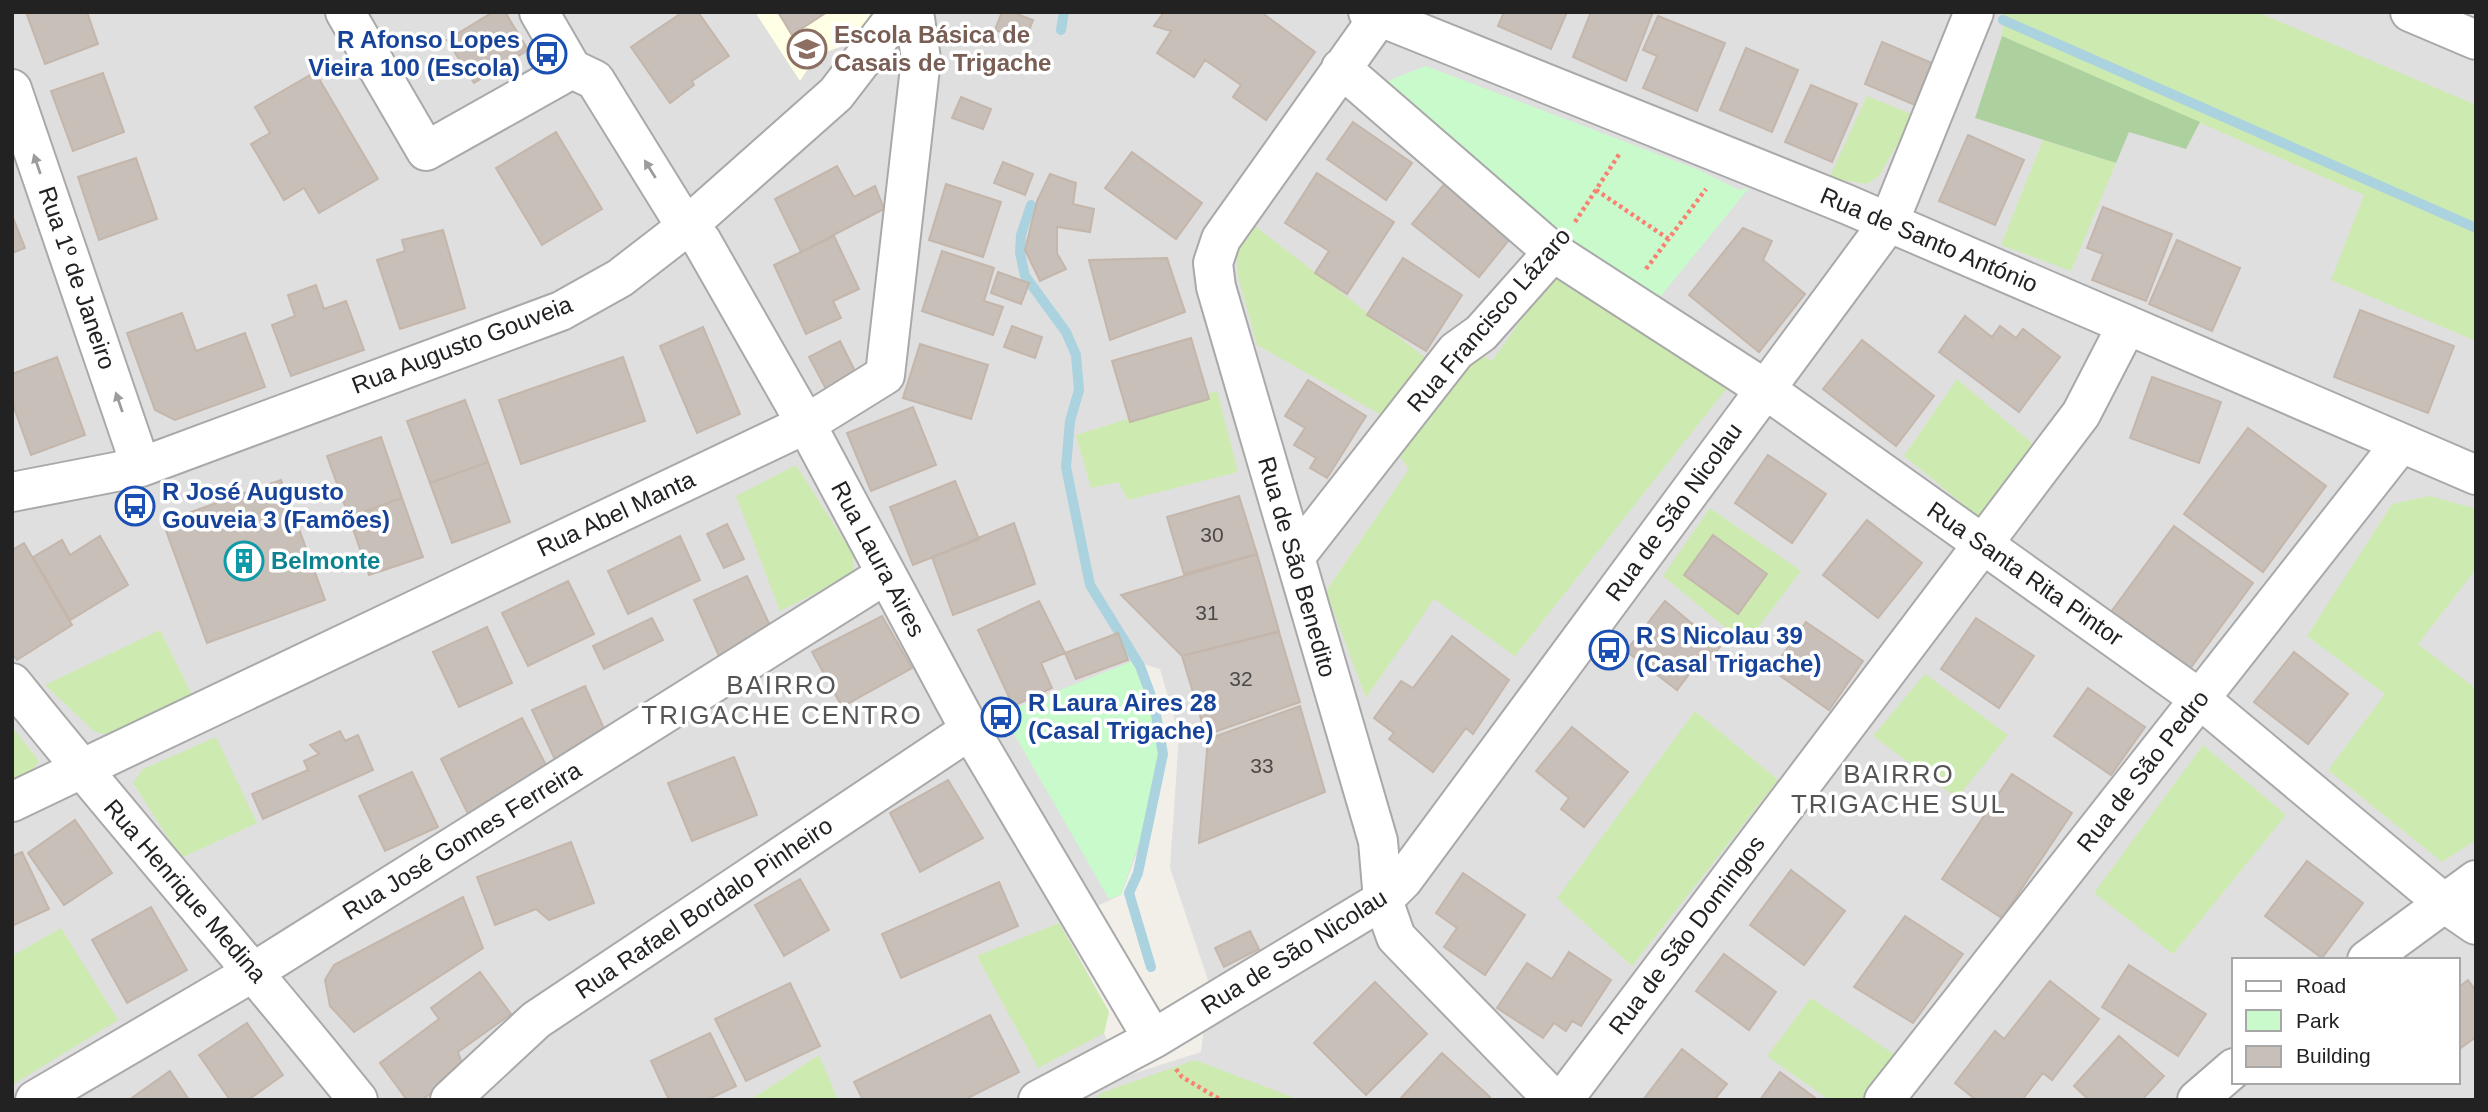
<svg xmlns="http://www.w3.org/2000/svg" width="2488" height="1112" viewBox="0 0 2488 1112" font-family="Arial,sans-serif">
	<rect width="100%" height="100%" fill="#f2efe9"/>
	<path fill="#e0dfdf" fill-rule="evenodd" d="M12,12H2476V1100H12ZM1134,661L1160,669L1179,735L1170,868L1209,983L1201,1052L1123,1077L1104,1033L1109,1012L1060,923L1121,895L1140,845L1151,802L1160,743L1149,698ZM2234,960H2458V1082H2234Z"/>
	<path fill="#ffffe5" d="M755,12H872L852,43L817,55L800,81Z"/>
	<path fill="#cdebb0" d="M2004,12H2257L2476,105V341L2331,280L2364,195L2002,36Z
		M1867,96L1914,115L1879,176L1867,184L1829,178Z
		M2043,140L2116,163L2071,271L2001,245Z
		M1255,226L1427,359L1383,416L1257,345L1238,276L1236,247Z
		M1559,267L1731,383L1515,656L1434,599L1366,698L1326,591L1409,469L1394,448L1472,350L1492,361Z
		M1957,379L2033,444L1980,518L1904,456Z
		M1217,391L1238,472L1128,500L1118,482L1091,488L1076,435Z
		M796,465L853,555L854,574L780,611L736,496Z
		M2430,496L2476,509V569L2418,644L2476,689V840L2442,862L2328,770L2385,694L2307,636L2392,504Z
		M1710,508L1801,571L1745,644L1663,576Z
		M160,630L193,697L110,735L95,732L45,685Z
		M1925,674L2008,735L1957,798L1873,736Z
		M1695,711L1778,780L1632,966L1557,898Z
		M12,727L39,761L31,772L12,781Z
		M216,737L257,823L181,858L133,783L143,769Z
		M2203,745L2286,815L2173,954L2094,893Z
		M1059,923L1109,1012L1104,1033L1038,1068L977,956Z
		M61,928L118,1020L12,1085V956Z
		M1811,998L1895,1055L1862,1100H1829L1767,1056Z
		M819,1055L838,1100H750Z
		M1195,1060L1300,1100H1094L1101,1093Z"/>
	<path fill="#add19e" d="M2002,36L2200,122L2186,149L2129,132L2116,163L1975,118Z"/>
	<path fill="#c8facc" d="M1426,66L1699,170L1739,190L1749,188L1647,313L1373,98L1390,80Z
		M1133,661C1143,685 1159,715 1160,743C1162,792 1135,850 1121,895L1109,899L1002,713Z"/>
	<g fill="none" stroke-linecap="round" stroke-linejoin="round">
		<path stroke="#aad3df" stroke-width="10" d="M2003,20L2476,228
			M1061,30L1064,12
			M1031,205L1021,235L1020,253L1025,276L1066,332L1076,355L1079,390L1070,421L1066,467L1090,585L1140,666L1154,704L1163,754L1138,873L1129,893L1151,967"/>
	</g>
	<path fill="#c7bfb8" stroke="#c4b6ab" stroke-width="2" d="M26,12H87L98,44L45,64Z
		M493,12H505L528,50L474,83L447,40Z
		M683,12H698L729,56L692,81L694,85L670,103L631,47Z
		M778,12H827L792,35Z
		M1002,12H1012L1033,20L1025,41L995,30Z
		M1164,12H1261L1315,52L1266,120L1233,97L1241,85L1205,60L1194,77L1157,53L1171,31L1154,26Z
		M1504,12H1567L1551,49L1498,26Z
		M1591,12H1653L1626,81L1573,57Z
		M1658,16L1725,43L1697,111L1643,88L1657,56L1643,50Z
		M1882,42L1932,63L1915,105L1865,84Z
		M1746,48L1798,70L1772,132L1720,110Z
		M315,72L378,179L319,213L304,188L284,200L251,144L270,133L255,107Z
		M103,73L124,132L73,151L51,91Z
		M1811,85L1857,104L1832,162L1785,142Z
		M961,97L991,109L983,129L952,118Z
		M1353,122L1412,163L1386,200L1327,159Z
		M556,132L602,209L542,245L496,168Z
		M1968,135L2024,160L1995,225L1939,201Z
		M1132,152L1202,203L1176,239L1105,188Z
		M136,158L157,219L99,240L78,177Z
		M1003,162L1033,174L1025,195L994,183Z
		M837,166L854,197L875,186L884,209L801,252L775,199Z
		M1317,173L1394,222L1347,294L1315,273L1329,251L1285,223Z
		M1050,174L1076,183L1073,204L1094,209L1090,232L1057,227V253L1066,269L1040,281L1025,250L1037,201Z
		M1446,182L1513,235L1479,277L1412,224Z
		M946,184L1001,202L983,257L929,240Z
		M2103,207L2172,234L2146,301L2092,280L2103,254L2087,248Z
		M12,215L25,248L12,253Z
		M1743,228L1772,241L1763,260L1805,294L1759,352L1689,295Z
		M443,230L465,308L400,329L377,260L405,251L402,240Z
		M834,236L859,289L833,301L841,318L806,334L774,265Z
		M2177,240L2240,268L2212,331L2149,304Z
		M942,251L994,268L984,301L1003,307L993,335L922,311Z
		M1167,258L1185,312L1110,340L1089,260Z
		M1403,258L1462,295L1426,351L1367,315Z
		M998,272L1029,283L1021,304L991,293Z
		M316,285L324,309L346,301L364,350L291,376L272,325L295,316L288,295Z
		M2360,310L2454,346L2428,413L2334,377Z
		M182,313L196,351L245,333L265,387L175,420L155,410L127,333Z
		M1965,316L1992,337L2000,326L2016,338L2023,329L2060,357L2019,412L1939,352Z
		M1012,326L1042,337L1035,358L1004,347Z
		M703,327L740,414L697,433L660,346Z
		M1191,338L1209,399L1130,422L1112,361Z
		M1862,340L1934,396L1896,446L1823,389Z
		M840,341L856,373L826,389L809,357Z
		M920,344L988,365L971,419L903,398Z
		M57,357L85,435L31,455L12,402V374Z
		M623,357L645,421L521,464L499,400Z
		M2152,377L2221,402L2199,463L2130,438Z
		M1308,380L1366,416L1327,478L1310,468L1316,458L1294,445L1305,428L1285,416Z
		M465,400L488,462L430,483L407,421Z
		M913,407L936,465L871,491L847,433Z
		M2248,428L2326,486L2263,572L2184,514Z
		M381,437L402,498L349,517L327,456Z
		M1768,455L1826,494L1792,543L1735,503Z
		M488,462L510,522L452,543L430,483Z
		M281,480L325,600L207,643L163,522Z
		M955,481L979,539L913,565L890,507Z
		M1239,496L1257,554L1184,574L1167,517Z
		M402,498L423,557L369,575L349,517Z
		M1867,520L1922,563L1878,618L1823,575Z
		M1014,523L1035,584L953,615L932,557Z
		M727,524L744,559L724,568L707,534Z
		M2174,526L2253,583L2189,670L2111,612Z
		M1713,535L1767,574L1738,614L1684,575Z
		M100,536L128,585L70,620L33,557L62,540L70,555Z
		M680,536L700,580L628,614L608,571Z
		M24,543L72,625L17,660L12,653V550Z
		M1257,554L1279,631L1182,656L1121,595Z
		M747,576L773,632L719,656L694,600Z
		M568,581L594,634L528,666L502,613Z
		M1039,601L1065,653L1041,663L1052,688L1013,706L978,630Z
		M1665,601L1720,647L1705,666L1699,661L1677,690L1626,651Z
		M882,616L912,668L842,707L812,652Z
		M652,618L663,640L604,669L593,646Z
		M1976,618L2034,656L1999,708L1941,669Z
		M1806,622L1863,661L1829,710L1772,670Z
		M487,627L512,683L459,707L433,652Z
		M1279,632L1300,702L1206,735L1182,656Z
		M1118,633L1128,660L1076,679L1065,653Z
		M1452,636L1509,680L1473,734L1466,728L1433,772L1389,739L1394,733L1374,718L1401,681L1413,688Z
		M2294,652L2348,694L2308,744L2254,702Z
		M585,686L610,742L558,766L532,710Z
		M2088,688L2145,727L2111,775L2054,736Z
		M1300,706L1325,792L1199,843L1208,739Z
		M522,718L550,773L468,814L441,759Z
		M1572,727L1628,772L1584,827L1561,809L1569,798L1536,771Z
		M340,731L345,741L358,735L373,770L263,819L252,794L308,770L304,761L319,754L310,745Z
		M734,757L757,815L692,841L668,783Z
		M412,772L438,827L385,851L359,796Z
		M2012,774L2072,813L2002,918L1942,879Z
		M948,780L983,838L920,872L890,813Z
		M75,820L112,873L64,905L28,853Z
		M571,842L594,903L549,920L536,909L495,925L477,877Z
		M22,852L49,909L12,926V856Z
		M2307,861L2363,903L2322,958L2265,916Z
		M1791,870L1845,911L1804,965L1750,925Z
		M1463,873L1525,915L1485,975L1444,947L1457,928L1436,913Z
		M800,879L829,930L784,956L755,905Z
		M999,882L1018,926L901,978L882,934Z
		M463,897L483,948L354,1032L330,1006L325,980L334,965Z
		M151,907L187,970L127,1003L92,940Z
		M1905,916L1963,954L1913,1023L1854,987Z
		M1250,931L1259,949L1224,967L1215,948Z
		M1569,952L1611,980L1581,1026L1572,1021L1566,1031L1554,1023L1543,1038L1497,1008L1527,963L1552,979Z
		M1724,954L1776,992L1749,1030L1696,991Z
		M2129,965L2206,1014L2178,1056L2102,1007Z
		M480,972L511,1014L458,1052L464,1069L422,1100H407L380,1063L439,1019L431,1008Z
		M2468,980L2476,991V1037L2458,1050V988Z
		M2050,981L2099,1019L2052,1080L2043,1073L2022,1100H1976L1955,1083L1995,1031L2004,1039Z
		M1375,982L1427,1034L1366,1095L1314,1043Z
		M790,983L820,1046L746,1081L715,1019Z
		M990,1015L1019,1072L964,1100H863L854,1082Z
		M247,1023L283,1075L248,1100H230L199,1055Z
		M710,1033L736,1086L707,1100H669L651,1061Z
		M2119,1036L2164,1076L2142,1100H2089L2074,1086Z
		M1682,1049L1727,1084L1714,1100H1643Z
		M1442,1053L1490,1097L1487,1100H1399Z
		M170,1071L189,1100H129Z
		M1780,1072L1818,1100H1760Z"/>
	<g fill="none" stroke-linecap="round" stroke-linejoin="round">
		<defs>
			<path id="minor" d="M345,12L426,151L572,69
				M539,12L572,69L595,80L686,227L701,240L806,424L970,730L1153,1039
				M1368,12L1846,204L2476,475
				M2410,12L2476,40
				M1378,18L1221,239L1213,263L1216,287L1378,841L1383,900L1396,937L1554,1100
				M1341,68L1553,252L1765,389L2200,699L2444,903L2476,925
				M12,89L141,467
				M12,492L141,467L561,311L620,278L686,227L836,94L899,12
				M1295,557L1456,351L1481,333L1553,252
				M12,683C125,824 245,959 358,1100
				M12,802L806,424L885,375L921,59L914,12
				M2367,960L2476,880
				M35,1100L255,971L885,575
				M450,1100L536,1020L970,730
				M1038,1100L1153,1039L1358,915L1383,900L1403,880L1889,222L1974,12
				M1563,1100L2081,414L2127,325
				M1884,1100L2401,443
				M2197,1100L2234,1068"/>
		</defs>
		<use href="#minor" stroke="#a9a9a9" stroke-width="42"/>
		<path stroke="#fa8072" stroke-width="4.5" stroke-dasharray="3.5 3.5" stroke-linecap="butt" d="M1596,190L1670,240
			M1575,222L1620,153
			M1646,269L1706,189
			M1176,1069L1182,1077L1221,1100"/>
		<use href="#minor" stroke="#fff" stroke-width="38"/>
	</g>
	<defs><path id="oneway-solid" d="M-6-.8H1V-3.2L6.5 0L1 3.2V.8H-6Z" transform="scale(1.75)"/></defs>
	<g fill="#9c9c9c">
		<use href="#oneway-solid" transform="translate(37 164) rotate(-109)"/>
		<use href="#oneway-solid" transform="translate(650 169) rotate(-122)"/>
		<use href="#oneway-solid" transform="translate(119 402) rotate(-109)"/>
	</g>
	<defs>
		<symbol id="school-ring" viewBox="-11 -11 22 22"><circle r="9.5" fill="#fff" stroke="#8d6e63" stroke-width="1.5"/><path d="M0-5L7-2L0 1L-7-2ZM-4 1L0 2.5L4 1V4Q0 6-4 4Z" fill="#8d6e63"/></symbol>
		<symbol id="bus-ring" viewBox="-11 -11 22 22"><circle r="9.5" fill="#fff" stroke="#1a4fb4" stroke-width="1.5"/><path d="M-5-6H5V4H4V6H2V4H-2V6H-4V4H-5ZM-3.5-4V0h7V-4ZM-3.5 1.2v1.5H-2V1.2ZM2 1.2v1.5H3.5V1.2Z" fill="#1a4fb4"/></symbol>
		<symbol id="building-ring" viewBox="-11 -11 22 22"><circle r="9.5" fill="#fff" stroke="#0f9aa8" stroke-width="1.5"/><path d="M-4-6H4V6H1V3H-1V6H-4ZM-2.5-4.3h1.7v1.8h-1.7ZM.8-4.3h1.7v1.8H.8ZM-2.5-1h1.7V.8h-1.7ZM.8-1h1.7V.8H.8Z" fill="#0f9aa8"/></symbol>
	</defs>
	<g fill-rule="evenodd">
		<use href="#school-ring" x="785" y="27" width="44" height="44"/>
		<use href="#bus-ring" x="525" y="32" width="44" height="44"/>
		<use href="#bus-ring" x="113" y="484" width="44" height="44"/>
		<use href="#building-ring" x="222" y="539" width="44" height="44"/>
		<use href="#bus-ring" x="1587" y="628" width="44" height="44"/>
		<use href="#bus-ring" x="979" y="695" width="44" height="44"/>
	</g>
	<g text-anchor="middle" stroke-width="7" stroke-linejoin="round" paint-order="stroke">
		<g font-size="21" fill="#4b4948">
			<text x="1212" y="542">30</text>
			<text x="1207" y="620">31</text>
			<text x="1241" y="686">32</text>
			<text x="1262" y="773">33</text>
		</g>
		<g font-size="24" font-weight="bold" fill="#785e54" stroke="#fff" text-anchor="start">
			<text x="834" y="43">Escola Básica de<tspan x="834" dy="28">Casais de Trigache</tspan></text>
		</g>
		<g font-size="24" font-weight="bold" fill="#164399" stroke="#fff" text-anchor="start">
			<text x="520" y="48" text-anchor="end">R Afonso Lopes<tspan x="520" dy="28">Vieira 100 (Escola)</tspan></text>
			<text x="162" y="500">R José Augusto<tspan x="162" dy="28">Gouveia 3 (Famões)</tspan></text>
			<text x="1636" y="644">R S Nicolau 39<tspan x="1636" dy="28">(Casal Trigache)</tspan></text>
			<text x="1028" y="711">R Laura Aires 28<tspan x="1028" dy="28">(Casal Trigache)</tspan></text>
		</g>
		<g font-size="24" fill="#222" stroke="#fff">
			<text transform="translate(1929 240) rotate(23)" y="8">Rua de Santo António</text>
			<text transform="translate(77 278) rotate(71)" y="8">Rua 1º de Janeiro</text>
			<text transform="translate(1489 320) rotate(-49)" y="8">Rua Francisco Lázaro</text>
			<text transform="translate(462 345) rotate(-21)" y="8">Rua Augusto Gouveia</text>
			<text transform="translate(1674 512) rotate(-54)" y="8">Rua de São Nicolau</text>
			<text transform="translate(616 514) rotate(-25)" y="8">Rua Abel Manta</text>
			<text transform="translate(878 559) rotate(62)" y="8">Rua Laura Aires</text>
			<text transform="translate(1297 567) rotate(74)" y="8">Rua de São Benedito</text>
			<text transform="translate(2025 574) rotate(35)" y="8">Rua Santa Rita Pintor</text>
			<text transform="translate(2143 771) rotate(-52)" y="8">Rua de São Pedro</text>
			<text transform="translate(462 841) rotate(-32)" y="8">Rua José Gomes Ferreira</text>
			<text transform="translate(185 891) rotate(49)" y="8">Rua Henrique Medina</text>
			<text transform="translate(704 908) rotate(-34)" y="8">Rua Rafael Bordalo Pinheiro</text>
			<text transform="translate(1687 935) rotate(-53)" y="8">Rua de São Domingos</text>
			<text transform="translate(1294 952) rotate(-32)" y="8">Rua de São Nicolau</text>
		</g>
		<g font-size="24" font-weight="bold" fill="#0d838f" stroke="#fff" text-anchor="start">
			<text x="271" y="569">Belmonte</text>
		</g>
		<g font-size="26" letter-spacing="2" fill="#555" stroke="#fff">
			<text x="782" y="694">BAIRRO<tspan x="782" dy="30">TRIGACHE CENTRO</tspan></text>
			<text x="1899" y="783">BAIRRO<tspan x="1899" dy="30">TRIGACHE SUL</tspan></text>
		</g>
	</g>
	<rect width="2488" height="1112" fill="none" stroke="#222222" stroke-width="28"/>
	<rect x="2232" y="958" width="228" height="126" fill="#ffffff" stroke="#a7a7a7" stroke-width="2"/>
	<rect x="2246" y="981" width="35" height="10" fill="#ffffff" stroke="#a7a7a7" stroke-width="2"/>
	<text x="2296" y="993" font-size="21" fill="#222222">Road</text>
	<rect x="2246" y="1010" width="35" height="21" fill="#c8facc" stroke="#a7a7a7" stroke-width="2"/>
	<text x="2296" y="1028" font-size="21" fill="#222222">Park</text>
	<rect x="2246" y="1046" width="35" height="21" fill="#c7bfb8" stroke="#a7a7a7" stroke-width="2"/>
	<text x="2296" y="1063" font-size="21" fill="#222222">Building</text>
</svg>
